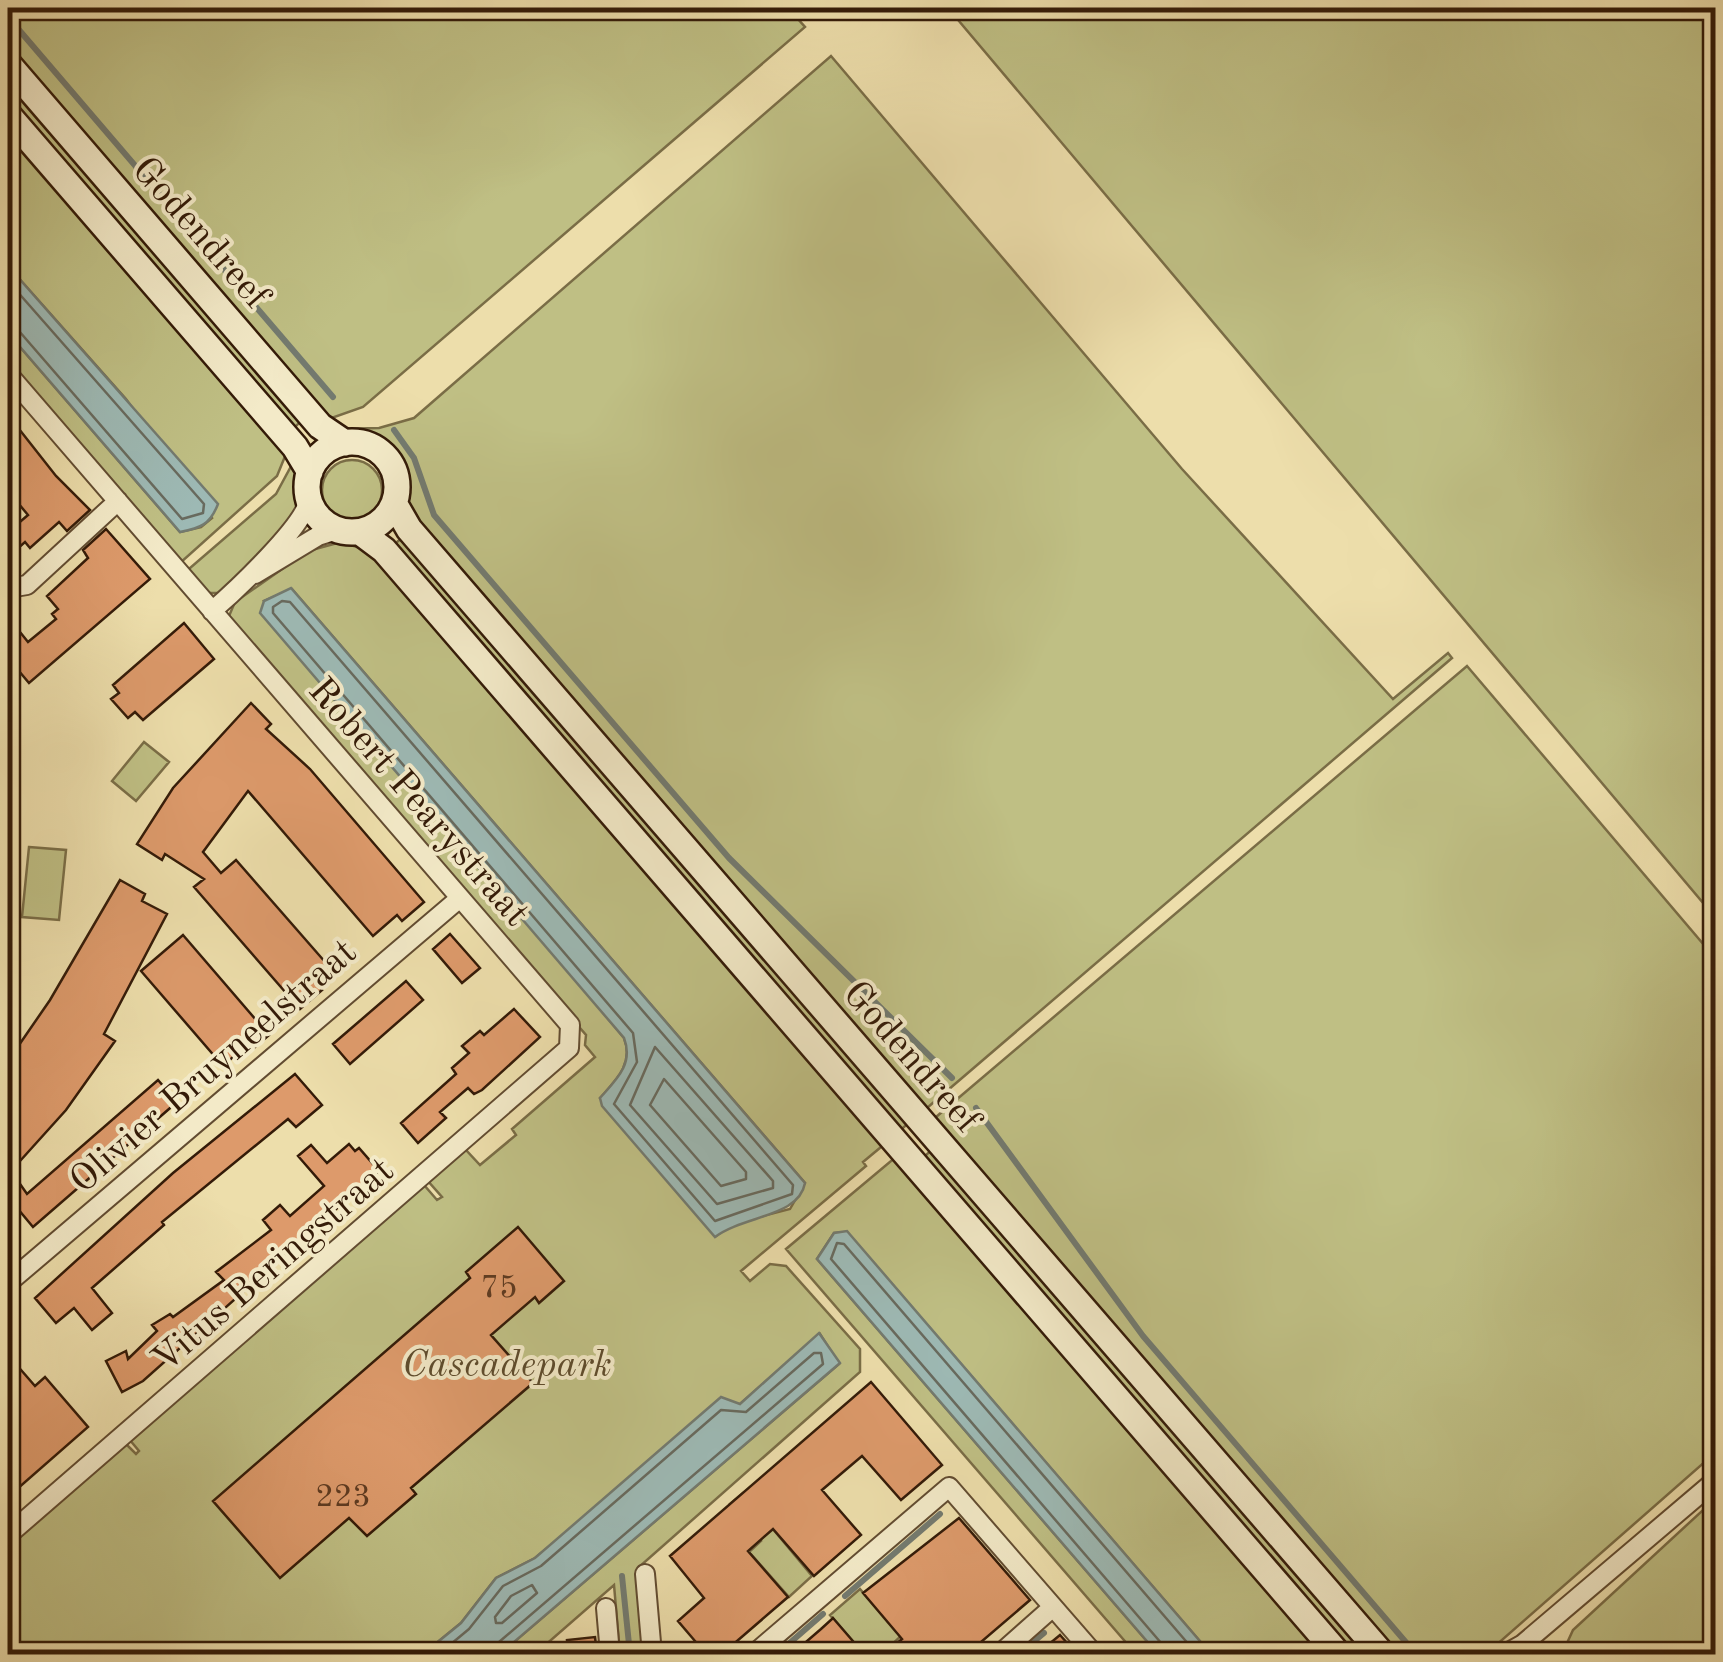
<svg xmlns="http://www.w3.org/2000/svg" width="1723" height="1662" viewBox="0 0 1723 1662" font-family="'Old Standard TT',serif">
	<rect width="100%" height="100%" fill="#eddeab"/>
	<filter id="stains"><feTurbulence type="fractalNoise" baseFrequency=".002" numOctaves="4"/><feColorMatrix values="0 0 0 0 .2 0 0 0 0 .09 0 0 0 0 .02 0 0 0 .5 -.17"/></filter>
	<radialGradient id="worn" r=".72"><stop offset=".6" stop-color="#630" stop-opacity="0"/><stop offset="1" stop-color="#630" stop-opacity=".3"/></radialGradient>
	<path fill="#bfbf84" stroke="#7a6d46" stroke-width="2.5" fill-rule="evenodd" d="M8,8H788L805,27L363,407L323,421L8,59Z
		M948,8H1715V917Z
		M831,56L1182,469L1393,699L1448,653L1452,658L920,1114L413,525C405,496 409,456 377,441C365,435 352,436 340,429L379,428L414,418Z
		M8,74L305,418L288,433L8,109Z
		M8,125L288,449L277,476L179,564L8,366V333L180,532L201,527L212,518L126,399L8,266Z
		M295,459L301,477L298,513L222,593H204L188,572L190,568L276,494Z
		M322 490a30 30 0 1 1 60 0a30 30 0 1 1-60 0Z
		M405,535L912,1120L895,1135L389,549Z
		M341,542L373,552L887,1142L863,1162L866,1166L741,1271L750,1281L770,1264L786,1266L860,1349V1372L639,1567L647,1654H620L614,1585L535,1654H500L839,1364L820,1334L740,1404L618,1490L535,1558L496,1578L461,1623L423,1654H8V1544L125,1443L136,1454L139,1451L129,1439L424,1185L437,1200L442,1197L428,1181L465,1149L480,1165L516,1135L512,1129L595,1057L585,1045L586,1035L232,625L229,616L235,602L308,551ZM292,589L805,1183L790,1209L732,1224L716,1236L600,1098C616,1080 634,1064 624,1038L264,601Z
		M1467,666L1715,958V1453L1486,1654H1393L929,1123Z
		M144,742L169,762L136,801L112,781Z
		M29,847L66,850L59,920L22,917Z
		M935,1147L1374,1654H1345L918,1162Z
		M897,1156L1329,1654H1211L847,1232L834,1233L817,1259L1158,1654H1136L786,1249Z
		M743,1493L812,1576L789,1597L749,1552L761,1541L730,1504Z
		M1715,1499V1654H1562L1573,1630Z
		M860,1589L901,1636L888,1648L893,1654H864L830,1615Z"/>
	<path fill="#9db9b4" stroke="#737a6f" stroke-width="2.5" d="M8,266L218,504C210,525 200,528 180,532L8,333Z
		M291,588L805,1183C799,1217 745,1215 715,1237L602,1106L600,1098C616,1080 634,1064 624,1038L260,613L264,601Z
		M847,1231L1211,1654H1158L817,1259L834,1233Z
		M819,1333L840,1363L500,1654H423L461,1623L496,1578L535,1558L721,1397L740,1404Z"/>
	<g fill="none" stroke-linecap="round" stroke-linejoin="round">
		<path stroke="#686a5e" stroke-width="2.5" d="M8,281L204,504L203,513L182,519L19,331L8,328
			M282,601L290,602L793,1185L792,1194L715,1221L614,1104L637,1062L633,1033L273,613V607Z
			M655,1047L773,1181V1188L717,1204L630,1105Z
			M664,1079L746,1172V1179L721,1186L650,1105Z
			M532,1585L537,1593L502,1623H496L495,1617L511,1596Z
			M439,1654L469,1629L503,1586L541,1566L721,1410L746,1412L814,1353H821L823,1364L499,1642L495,1654
			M1164,1654L1162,1644L831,1259L837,1243L844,1244L1197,1654"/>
		<path stroke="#737a6f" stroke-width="6" d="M8,17L333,397
			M394,430L414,458L434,515L729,858L952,1078
			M976,1108L1143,1336L1416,1654
			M622,1576L630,1654
			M845,1596L940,1514
			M777,1654L823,1614
			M1019,1654L1044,1633"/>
	</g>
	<path fill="#dd9a6b" stroke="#341b08" stroke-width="2.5" d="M8,415L56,476L90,510L67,531L59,522L30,548L25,542L8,557V532L28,515L8,491Z
		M106,529L150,579L29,683L8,658V617L28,642L56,619L52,614L58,609L47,596L88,558L83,550Z
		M184,623L214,659L143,720L135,712L128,718L111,699L119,693L113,685Z
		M251,703L271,724L266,729L310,769L424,902L402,921L397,915L373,936L248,791L203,852L221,873L236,860L333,971L317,984L322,990L300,1009L194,887L204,879L165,854L162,860L137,844L173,788Z
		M120,880L145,894L142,901L167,914L104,1034L115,1041L66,1110L11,1171L27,1194L158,1080L177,1102L33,1227L8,1197V1061L50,1000Z
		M450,934L480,968L462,983L433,949Z
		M183,935L269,1035L247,1054L242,1049L223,1066L141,971Z
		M406,981L423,1000L350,1064L333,1044Z
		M514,1009L540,1037L482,1090L474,1094L468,1088L440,1112L446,1118L418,1143L401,1123L456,1074L452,1068L469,1053L462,1046L480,1031L484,1035Z
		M295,1074L322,1105L296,1127L288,1119L162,1222L164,1225L92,1288L112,1313L99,1324L92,1330L74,1308L56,1323L35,1298L173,1173Z
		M349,1144L355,1151L359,1148L379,1171L143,1381L122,1392L106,1361L126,1351L128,1359L157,1331L152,1325L170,1314L173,1317L224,1280L216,1272L271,1230L263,1220L280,1205L290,1216L324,1186L298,1156L311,1145L327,1163Z
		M518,1227L564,1281L539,1303L535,1297L491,1335L533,1383L411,1488L416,1494L367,1536L349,1518L280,1578L213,1501L470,1278L466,1272Z
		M8,1355L35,1386L45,1377L88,1427L8,1497Z
		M871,1382L942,1465L901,1500L862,1456L822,1490L861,1535L814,1576L773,1529L748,1551L788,1597L722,1654H679L695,1641L678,1621L704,1598L670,1556Z
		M959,1518L1030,1600L967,1654H884L902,1639L863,1593Z
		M833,1618L864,1654H792L821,1629Z
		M1060,1635L1077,1654H1037Z
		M595,1637L597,1654H568L567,1640Z"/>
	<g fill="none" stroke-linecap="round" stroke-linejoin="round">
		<defs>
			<path id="street" d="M8,374L570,1025L569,1048L8,1535
				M255,574L318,536L337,530
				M8,580L15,587L27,585L118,501
				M212,611C234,592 307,524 309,498
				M8,1283L460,898
				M645,1574L652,1654
				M606,1608L610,1654
				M754,1654L949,1487L1094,1654
				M1000,1654L1053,1607
				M1505,1654L1523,1644L1716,1480"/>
			<path id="secondary" d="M8,64L320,426L345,443
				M8,115L295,447L310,472
				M307 487a45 45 0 1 1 90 0a45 45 0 1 1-90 0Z
				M394,503L409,529L1382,1654
				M360,532L384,550L1338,1654"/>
		</defs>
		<use href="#street" stroke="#624c31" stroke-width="22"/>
		<use href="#secondary" stroke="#341b08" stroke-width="30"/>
		<use href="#street" stroke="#f3eac8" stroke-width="18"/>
		<use href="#secondary" stroke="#f3eac8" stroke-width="25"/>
	</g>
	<g text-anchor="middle" stroke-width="8" stroke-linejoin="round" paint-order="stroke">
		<g font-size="32" fill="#5e3b21">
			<text x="499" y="1297">75</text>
			<text x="343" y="1506">223</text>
		</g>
		<g font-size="38" fill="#341b08" stroke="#f3eac8">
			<text transform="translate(202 232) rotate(49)" y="13">Godendreef</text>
			<text transform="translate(420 801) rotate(49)" y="13">Robert Pearystraat</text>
			<text transform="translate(913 1056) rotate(49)" y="13">Godendreef</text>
			<text transform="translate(212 1065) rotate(-41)" y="13">Olivier Bruyneelstraat</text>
			<text transform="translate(272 1264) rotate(-41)" y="13">Vitus Beringstraat</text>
		</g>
		<g font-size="38" font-style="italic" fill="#5e4c2d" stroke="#f3eac8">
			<text x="507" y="1376">Cascadepark</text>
		</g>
	</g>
	<rect width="1723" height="1662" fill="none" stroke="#eddeab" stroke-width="40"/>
	<rect x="10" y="10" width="1703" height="1642" fill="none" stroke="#341b08" stroke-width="5"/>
	<rect x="20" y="20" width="1683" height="1622" fill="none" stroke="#341b08" stroke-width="2.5"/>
	<rect width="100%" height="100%" filter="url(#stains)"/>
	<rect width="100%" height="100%" fill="url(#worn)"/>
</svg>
